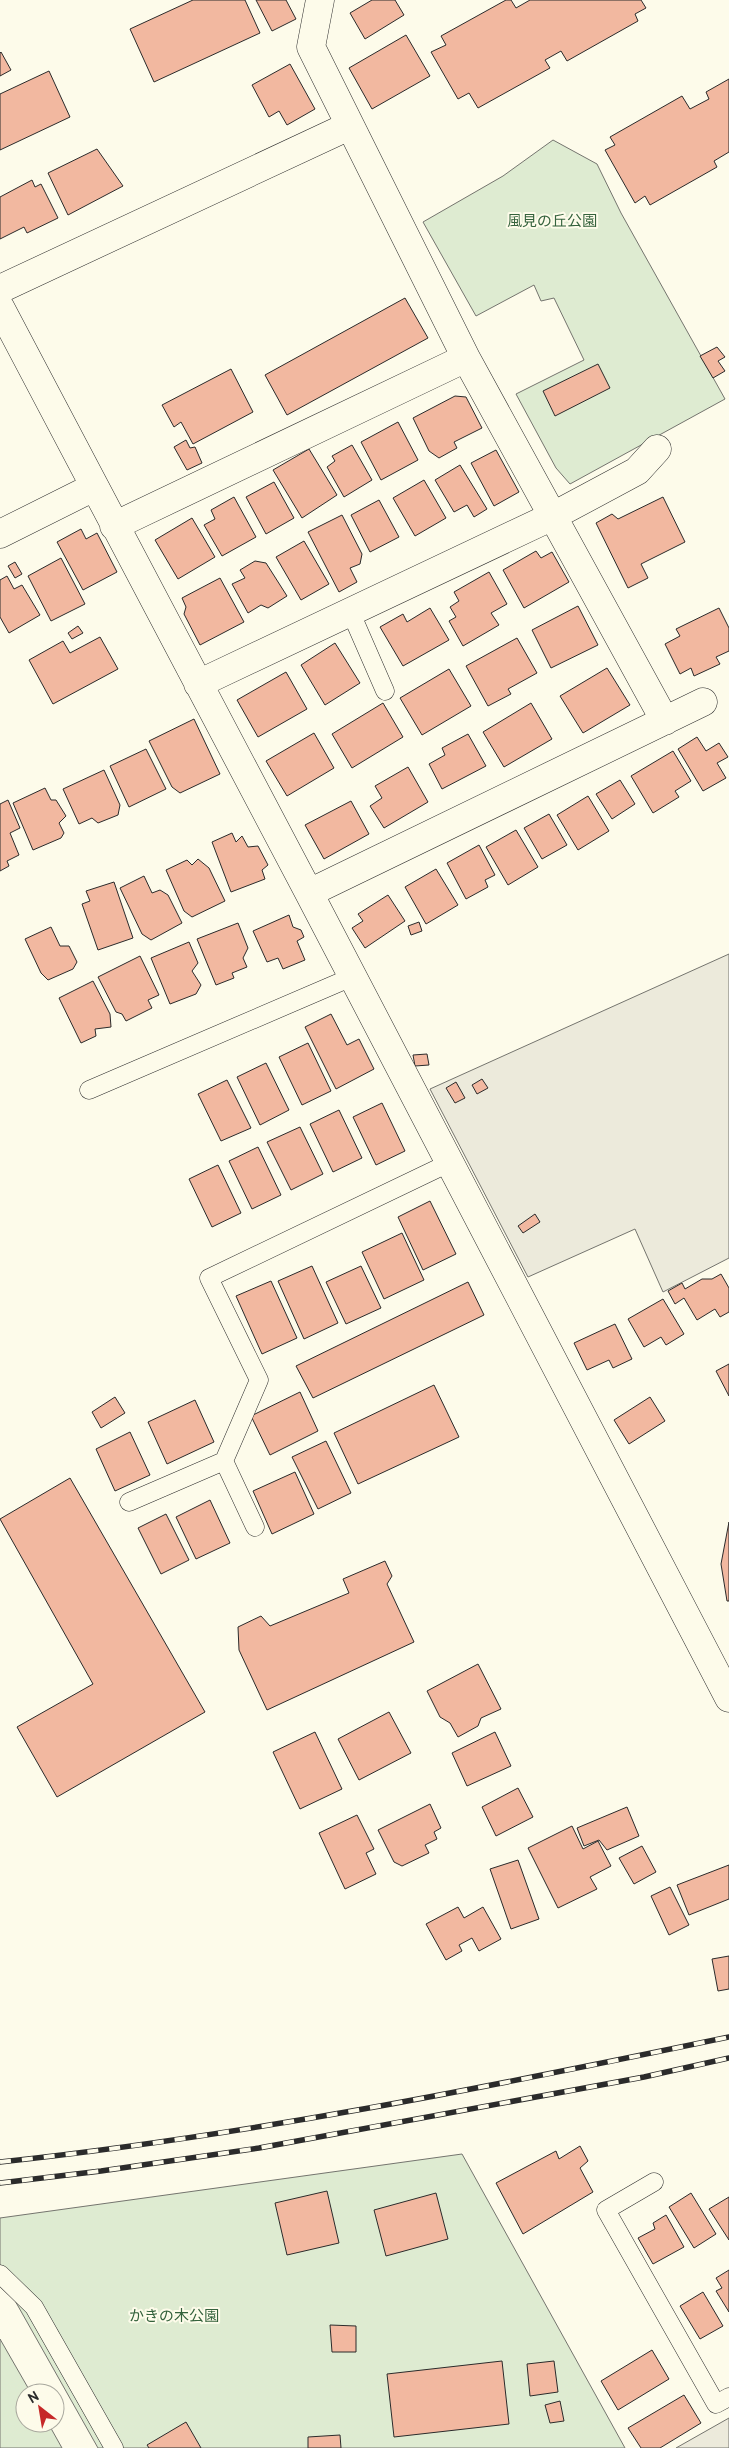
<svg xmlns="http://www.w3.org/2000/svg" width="729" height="2448" viewBox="0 0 729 2448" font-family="Overpass,'Noto Sans JP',sans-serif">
	<rect width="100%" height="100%" fill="#fdfbea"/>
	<path fill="#deebd1" stroke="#74746e" d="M553,140L597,164L621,213L725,399L570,484L556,468L516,394L584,360L554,298L541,301L534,285L476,316L423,222L503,176Z
		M462,2154L625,2448H98L0,2274V2218Z
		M0,2339L31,2393H25V2423H48L62,2448H0Z"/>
	<path fill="#eceadb" stroke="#74746e" d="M729,954V1258L663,1292L635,1229L528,1277L430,1089Z
		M729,2418V2448H676Z"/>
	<path fill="#f2b8a0" stroke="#2b2b2b" d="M193,0H245L260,33L154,82L130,29Z
		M256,0H286L296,19L272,31Z
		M372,0H395L404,15L365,39L350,13Z
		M506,0H511L516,8L530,0H641L646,8L635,14L638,21L567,61L561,51L545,60L550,68L478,108L469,93L458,99L431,52L446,45L441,36Z
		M406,35L430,76L372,109L349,68Z
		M1,52L11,70L0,76V53Z
		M290,64L315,109L287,125L279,111L269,117L252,85Z
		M49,71L70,117L0,150V94Z
		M729,79V152L714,161L717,167L650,205L645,196L635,203L605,150L615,145L610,137L682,96L690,109L709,99L706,92Z
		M97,149L123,186L68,215L48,173Z
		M32,180L35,187L41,184L58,218L27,233L24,227L0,239V197Z
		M405,298L428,338L287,415L265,375Z
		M717,347L725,357L718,361L725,371L713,378L700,356Z
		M598,364L610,388L555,416L543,391Z
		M231,369L253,412L193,444L181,422L174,427L162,405Z
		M455,396L466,397L482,428L454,442L457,448L439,458L429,451L413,418Z
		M398,422L418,460L381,480L361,442Z
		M186,440L190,448L195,447L202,463L187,470L174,447Z
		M352,445L372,480L344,497L327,467L335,461L332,456Z
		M309,449L337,495L302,518L273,470Z
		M496,450L519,492L494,506L471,463Z
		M460,465L487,509L474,517L467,505L454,512L435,480Z
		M424,480L446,518L415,536L393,498Z
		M274,482L294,518L266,534L246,497Z
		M234,497L256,537L222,556L204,525L215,519L211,510Z
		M663,497L685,542L641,564L648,578L628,588L596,523L612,514L618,519Z
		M379,500L399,537L370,552L351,515Z
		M342,515L362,554L360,564L350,568L357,582L339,592L308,532Z
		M192,518L215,557L178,579L155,540Z
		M81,529L86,539L97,533L117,572L83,590L57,542Z
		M304,541L329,584L301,600L276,557Z
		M536,551L541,558L552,552L569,582L524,608L503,570Z
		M61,558L85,604L51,621L28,576Z
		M255,561L266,563L287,596L268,608L261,605L248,613L232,584L245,578L240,570Z
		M15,562L22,574L15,578L8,566Z
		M489,572L507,604L491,613L499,625L463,646L449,621L456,617L450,607L459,601L454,592Z
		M7,576L14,589L22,585L40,615L9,633L0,617V580Z
		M220,578L244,622L200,645L184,614L186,607L182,598Z
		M578,606L598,645L551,668L532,630Z
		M430,608L449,640L403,666L380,627L403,614L407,622Z
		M719,608L729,628V651L716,657L720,664L694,676L691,668L680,674L665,644L680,636L676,629Z
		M78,626L83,633L72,639L68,633Z
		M100,637L118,669L53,704L29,660L63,641L70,653Z
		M517,638L537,673L508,689L511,694L488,706L466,666Z
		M335,643L360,683L325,705L301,665Z
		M607,668L630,705L583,733L560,696Z
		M449,669L471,706L422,735L400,698Z
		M286,672L307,709L258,737L237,700Z
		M383,703L403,737L352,768L332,734Z
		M531,703L552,739L504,767L483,732Z
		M194,719L220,774L180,793L172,787L149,741Z
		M314,733L334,768L287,796L266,761Z
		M468,734L486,766L442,789L429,764L445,755L442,748Z
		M697,737L706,751L719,743L728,757L717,763L726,778L703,791L678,749Z
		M146,749L166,789L129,807L110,766Z
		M673,751L691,781L675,791L679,797L653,813L631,776Z
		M408,767L428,802L384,828L370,806L382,798L375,786Z
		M104,770L120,805L118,815L98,823L92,818L79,824L63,789Z
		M620,780L635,804L612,819L596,794Z
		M45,788L51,800H56L66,816L59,823L64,833L61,838L33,850L13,803Z
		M588,796L609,831L578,850L557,815Z
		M8,800L20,828L10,833L19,855L7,861L9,866L0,871V804Z
		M351,801L369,834L324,859L305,825Z
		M549,814L567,845L542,859L524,828Z
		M516,830L538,867L508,885L486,847Z
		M232,833L236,842L242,836L248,847L258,846L268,865L262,870L265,879L231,892L212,842Z
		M479,845L495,875L485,880L488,887L466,899L447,863Z
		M198,859L209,868L225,901L192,917L184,911L166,870L187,860L192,865Z
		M436,869L458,905L426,924L405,887Z
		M144,876L152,893L160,890L168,895L182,923L151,940L142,934L120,888Z
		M114,882L133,938L98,950L82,904L90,901L86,891Z
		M388,895L405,921L365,948L352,928L363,921L358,914Z
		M289,915L293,927L301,930L304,937L297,941L305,960L283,969L278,958L267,962L253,931Z
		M419,922L422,931L411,935L408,926Z
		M238,923L248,948L243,958L247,967L232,973L234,978L216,985L197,939Z
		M51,927L60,946H69L77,962L73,969L48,980L41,973L25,939Z
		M189,942L198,963L192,971L201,985L196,994L170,1004L151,958Z
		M140,956L159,995L148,1000L152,1008L126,1021L122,1014L116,1012L98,977Z
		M93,981L110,1014L111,1027L95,1029L96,1036L81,1043L59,998Z
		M331,1014L347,1045L359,1039L374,1069L336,1089L305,1027Z
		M308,1043L331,1091L302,1105L279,1057Z
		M427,1054L429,1065L415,1066L413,1055Z
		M266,1063L289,1110L260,1125L237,1077Z
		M482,1079L488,1088L477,1094L472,1085Z
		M227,1080L251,1128L221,1141L198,1094Z
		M456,1082L465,1098L455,1103L446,1088Z
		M382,1103L405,1151L376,1165L353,1117Z
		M339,1110L362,1158L333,1172L310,1124Z
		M300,1127L323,1174L291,1190L267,1142Z
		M258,1147L281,1195L252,1209L229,1161Z
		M218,1165L241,1213L212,1227L189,1179Z
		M430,1201L456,1254L423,1270L398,1217Z
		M535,1214L540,1222L523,1233L518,1226Z
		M402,1233L424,1280L384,1299L362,1252Z
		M312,1266L338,1323L304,1339L278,1281Z
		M361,1266L381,1308L346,1324L326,1282Z
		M721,1274L729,1288V1312L720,1317L715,1309L697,1320L684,1298L675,1304L668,1291L682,1283L685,1289L702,1279H712Z
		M271,1281L297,1338L262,1354L236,1296Z
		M468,1282L484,1315L313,1398L296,1366Z
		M663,1299L684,1334L666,1345L661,1337L644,1347L628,1319Z
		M615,1324L632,1359L613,1368L609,1360L587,1370L574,1343Z
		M729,1364V1396L716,1371Z
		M434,1385L459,1437L358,1484L334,1433Z
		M300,1392L318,1431L270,1455L251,1416Z
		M115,1397L125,1413L101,1428L92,1412Z
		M650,1397L665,1421L629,1444L614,1420Z
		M195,1400L214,1442L167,1464L148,1422Z
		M130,1432L150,1475L115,1491L96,1449Z
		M326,1441L351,1493L318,1509L292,1457Z
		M295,1472L314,1514L272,1534L253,1491Z
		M70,1478L205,1712L57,1797L17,1727L93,1684L0,1519Z
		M210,1500L230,1543L196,1559L176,1517Z
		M166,1514L189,1560L161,1574L138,1528Z
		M729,1522V1601H727L721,1564Z
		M385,1561L392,1576L387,1584L414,1642L267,1710L239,1650L238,1627L261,1616L270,1626L349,1593L343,1579Z
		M478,1664L501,1709L481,1718L478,1726L458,1737L450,1723L440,1717L427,1691Z
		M389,1712L411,1753L359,1780L338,1739Z
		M315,1732L342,1789L300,1809L273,1752Z
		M495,1732L511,1766L467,1786L452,1753Z
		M518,1788L533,1817L496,1836L482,1807Z
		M430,1804L441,1828L434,1832L437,1839L425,1845L429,1853L402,1866L394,1862L378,1830Z
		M627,1807L639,1836L607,1850L599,1840L584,1846L577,1828Z
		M357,1815L374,1849L366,1853L376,1874L345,1889L319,1833Z
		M572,1826L583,1849L598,1841L611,1866L590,1877L597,1889L558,1908L528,1848Z
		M642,1846L656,1872L634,1884L619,1858Z
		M518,1860L539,1919L511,1929L490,1869Z
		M729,1865V1899L689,1915L677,1885Z
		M670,1887L689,1925L669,1935L651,1896Z
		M458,1907L464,1918L483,1907L501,1939L479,1951L472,1938L459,1945L462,1951L446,1960L426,1924Z
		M729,1956V1989L718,1991L712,1959Z
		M580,2146L588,2161L580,2168L593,2192L523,2234L496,2183L556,2151L559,2159Z
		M327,2191L339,2243L287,2255L275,2203Z
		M436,2193L448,2239L386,2256L374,2210Z
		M691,2193L716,2234L694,2248L669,2207Z
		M729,2197V2240L709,2209Z
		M666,2215L684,2247L653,2264L638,2238L655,2229L653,2223Z
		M729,2270V2312L716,2291L722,2288L716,2278Z
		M703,2292L723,2326L700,2339L680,2306Z
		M330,2325L356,2326V2352H332Z
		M652,2350L669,2379L618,2410L601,2381Z
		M502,2361L509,2424L394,2437L387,2374Z
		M554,2361L558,2392L530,2396L527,2364Z
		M684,2395L701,2423L660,2448H641L628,2428Z
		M560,2401L564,2421L550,2423L545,2405Z
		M186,2422L201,2448H149L147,2445Z
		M340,2435L341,2448H308V2437Z"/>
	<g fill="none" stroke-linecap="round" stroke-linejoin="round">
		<defs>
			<path id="lane" d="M351,613L385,691
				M89,1090L352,977
				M224,1461L255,1527
				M129,1502L224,1461L259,1380L209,1278L449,1163
				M654,2182L606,2210L716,2404L729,2397
				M0,2274L34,2307L114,2448"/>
			<path id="street" d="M320,0L311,47L466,358L665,721
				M0,289L349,126
				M0,307L309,893L729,1698
				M114,526L466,358
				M0,534L94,487
				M198,684L553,516L637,471L657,449
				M309,893L703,702"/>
		</defs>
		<use href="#lane" stroke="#2b2b2b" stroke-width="19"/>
		<use href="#street" stroke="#2b2b2b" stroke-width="29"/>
		<use href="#lane" stroke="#fdfbea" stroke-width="18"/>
		<use href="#street" stroke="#fdfbea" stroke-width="28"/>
		<defs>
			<path id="rail" d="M0,2162C245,2136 488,2087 729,2037
				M0,2183L101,2171L259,2148L644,2077L729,2058"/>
		</defs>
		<use href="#rail" stroke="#2b2b2b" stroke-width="5.5"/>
		<use href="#rail" stroke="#fdfbea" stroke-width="4" stroke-dasharray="11" stroke-linecap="butt"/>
	</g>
	<g text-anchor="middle" stroke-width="4" stroke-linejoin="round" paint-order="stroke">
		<g font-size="15" fill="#34623c" stroke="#fdfbea">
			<text x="552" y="226">風見の丘公園</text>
			<text x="174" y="2321">かきの木公園</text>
		</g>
	</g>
	<g transform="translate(40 2408) rotate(329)"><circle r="24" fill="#fdfbea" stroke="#a9a89e"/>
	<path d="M0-4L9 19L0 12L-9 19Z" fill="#c62828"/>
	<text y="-8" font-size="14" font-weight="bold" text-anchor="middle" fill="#2b2b2b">N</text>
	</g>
</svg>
